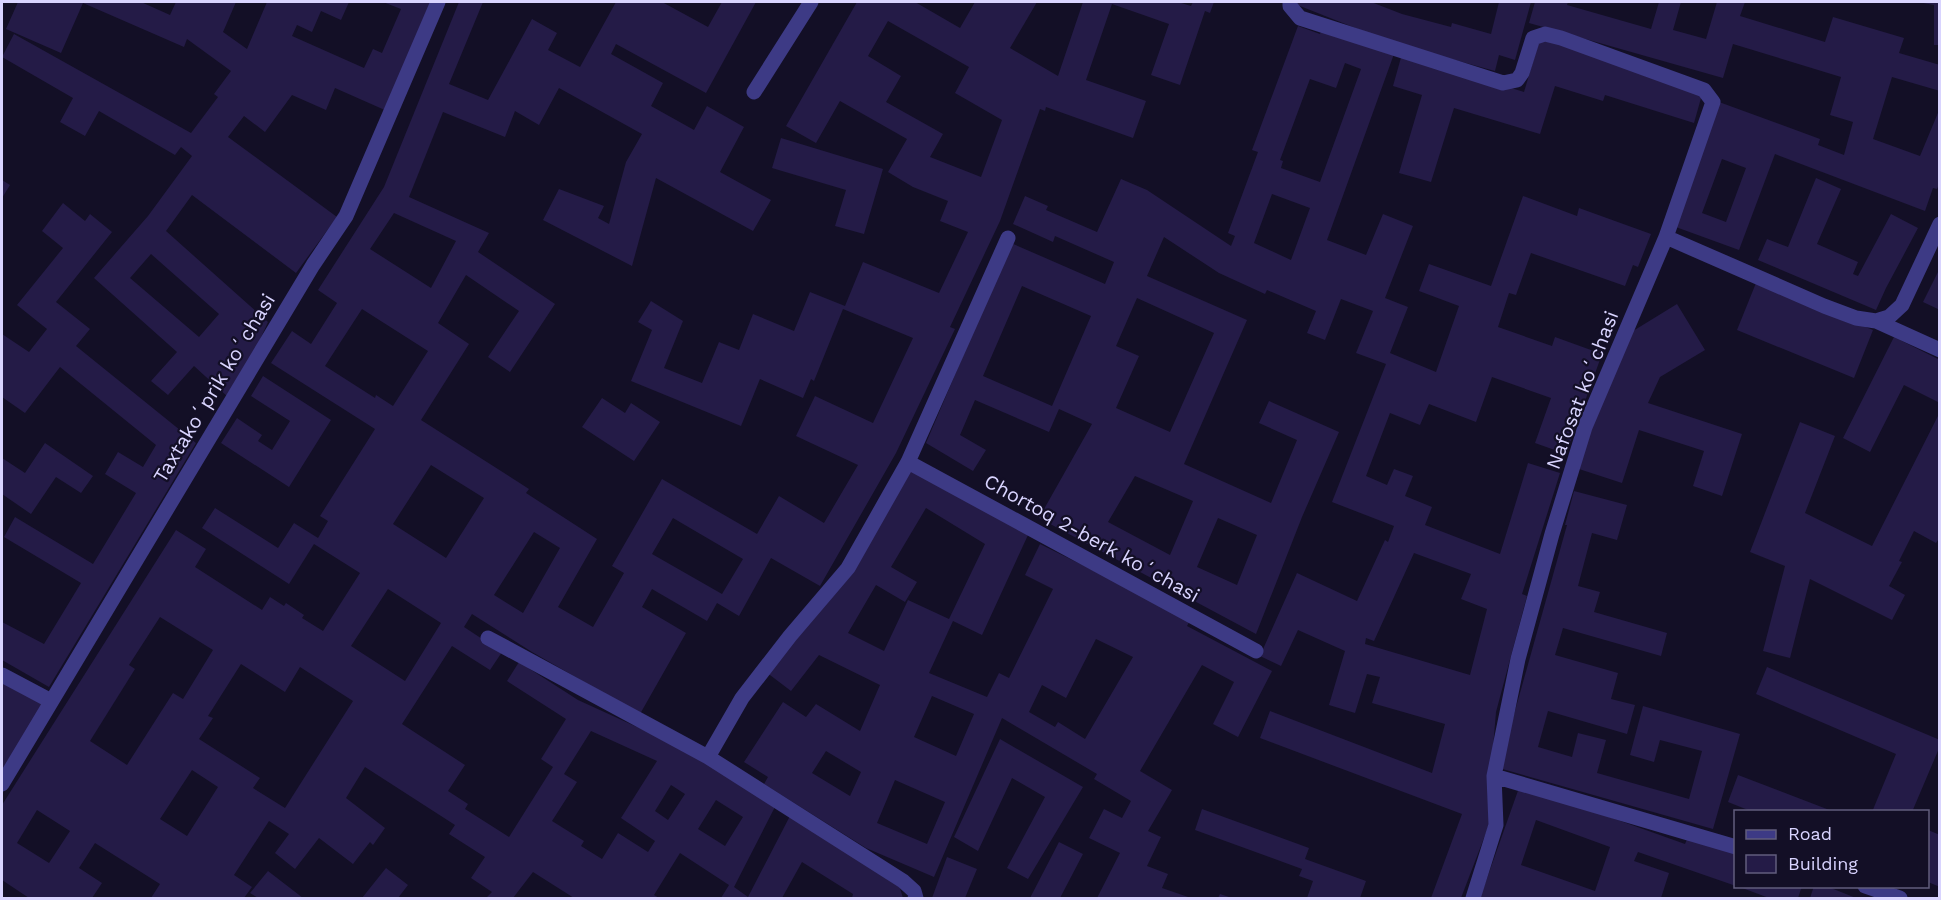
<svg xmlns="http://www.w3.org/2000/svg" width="1941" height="900" viewBox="0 0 1941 900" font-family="'Work Sans',sans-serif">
	<rect width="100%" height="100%" fill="#130f26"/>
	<path fill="#241b47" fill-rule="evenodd" d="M18,2H141L170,15L176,2H236L223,32L247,49L267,2H349L341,20L321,11L312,32L297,25L292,36L364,68L373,49L382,53L401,9L383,2H435L387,111L335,88L326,110L292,95L265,132L244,116L228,137L337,217L296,273L192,195L166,231L268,322L243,377L227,396L194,366L168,395L151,381L177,352L94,278L148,216L192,156L181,147L175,155L99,111L85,136L60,122L73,98L2,57L14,34L191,133L218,97L214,94L231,71L187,39L184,47L83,3L61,53L6,29ZM151,254L219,314L199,337L130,278Z
		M459,2H483L449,84L488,100L532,19L557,33L548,50L580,67L616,2H662L708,27L722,2H756L706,93L616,44L611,54L663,83L651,106L694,130L707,106L744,127L720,172L771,200L753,231L656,178L632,266L543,220L559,189L604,206L598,218L609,224L626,162L642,134L559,88L539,125L515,111L505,137L443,112L409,197L489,233L478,252L555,304L510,372L488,357L519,311L466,275L438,323L469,344L421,420L529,489L526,493L597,539L558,607L593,627L624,573L612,566L662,479L757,534L779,496L824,523L858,465L796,436L815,396L873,423L913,338L843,309L814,381L811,379L803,398L760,379L741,426L631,381L652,330L638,322L651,301L683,321L664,368L702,383L719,342L739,350L753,314L794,331L810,292L845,306L863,262L939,293L968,232L940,221L948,201L913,187L888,172L907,139L840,101L816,143L786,126L857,2H915L960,28L975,2H1037L1010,48L1058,76L1083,2H1178L1191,6L1193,2H1214L1210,13L1205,11L1180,85L1151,75L1169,24L1112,4L1086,80L1146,101L1133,138L1046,107L1045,111L1040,109L1000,221L950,327L955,329L896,453L820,586L771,558L739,616L717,603L707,621L652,589L642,607L686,633L640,714L532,652L472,614L464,627L502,652L490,670L452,646L402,724L465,765L448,791L468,804L465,809L509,837L553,767L541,759L566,719L507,681L519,662L578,700L707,759L777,803L734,887L748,897L791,814L898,882L903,898H852L853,894L802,862L782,898H721L729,885L680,853L654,895L659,898H574L533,872L513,898H486L492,892L471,878L485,857L449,834L455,825L365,767L346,798L385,828L373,845L370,842L353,864L319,838L295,869L275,853L289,834L269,821L234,875L252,887L244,898H151L160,884L95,843L79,868L102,883L92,898H29L2,880V805L176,530L206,549L195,567L262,610L270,597L284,606L286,603L304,615L302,618L323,631L360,573L314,544L289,584L202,528L215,508L278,548L294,523L318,538L328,521L320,516L375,429L271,363L292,331L311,344L337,303L318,290L384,187ZM888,21L969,67L955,93L1002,120L981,177L930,157L943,134L886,102L901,76L868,56ZM394,213L456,241L431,288L370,249ZM362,309L428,351L393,406L376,395L375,398L325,366ZM431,465L484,498L446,558L393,524ZM673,518L743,559L722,594L652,554ZM534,532L560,548L523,613L494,595ZM388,589L441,623L405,681L351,646ZM160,617L213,650L183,699L173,693L127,765L90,741L135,669L129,665ZM241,664L285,692L300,667L353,701L285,808L253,788L260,778L199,739L213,718L208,716ZM591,731L657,761L621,818L655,841L648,852L618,833L602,859L581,846L584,841L552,821L577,782L564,774ZM192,770L218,787L187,836L160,819ZM671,785L685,794L668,820L655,811ZM716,800L743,817L725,846L698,829ZM37,810L70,831L49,863L17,843Z
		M1290,2H1371L1402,14L1451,27L1452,23L1491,34L1499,2H1531L1515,60L1499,55L1495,71L1393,43Z
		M1535,2H1568L1567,5L1651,29L1659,2H1681L1673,30L1706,39L1717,2H1745L1740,16L1825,42L1833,17L1904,38L1899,53L1940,65V91L1892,77L1873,139L1920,156L1940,108V182L1937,189L1933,188L1925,211L1775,154L1739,250L1673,226L1719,102L1820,139L1818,145L1844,155L1853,122L1830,115L1841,77L1733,44L1723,78L1529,23ZM1722,159L1746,168L1726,222L1702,213Z
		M1918,2H1940V45H1934V5Z
		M1298,26L1320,34L1323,27L1394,54L1327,240L1366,255L1383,214L1413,226L1385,298L1408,307L1390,353L1436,372L1459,306L1419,291L1429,264L1491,286L1523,196L1577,216L1579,208L1651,234L1638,267L1633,265L1625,286L1531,253L1516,295L1509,293L1498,327L1552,346L1555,337L1602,354L1566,454L1535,443L1551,398L1492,377L1476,422L1429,404L1420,425L1390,413L1366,476L1387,485L1394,469L1413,476L1405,496L1432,507L1425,525L1500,554L1528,463L1560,473L1522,594L1527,596L1496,712L1489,795L1492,817L1461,898H1431L1462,814L1260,738L1270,711L1432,773L1445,724L1372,703L1380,677L1367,674L1355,713L1329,705L1345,651L1298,630L1281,666L1260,656L1297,573L1357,601L1385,540L1388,542L1394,526L1332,502L1386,364L1356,353L1373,311L1341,299L1325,340L1307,333L1316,311L1267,290L1265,294L1219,273L1164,237L1147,276L1247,320L1184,464L1271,503L1297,440L1259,423L1269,401L1339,432L1302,517L1256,634L1039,518L1092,424L1059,409L1049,432L975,400L960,435L986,450L973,471L926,443L1011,243L1105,284L1114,262L1055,236L1053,242L1013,224L1025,196L1048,206L1046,210L1097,232L1121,179L1147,190L1231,246L1235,236L1228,233L1258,152L1252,150ZM1345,63L1361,69L1320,182L1281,168L1283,161L1280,160L1310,79L1336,88ZM1272,194L1310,208L1291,260L1254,243ZM1022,286L1091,316L1052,406L983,376ZM1137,298L1214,333L1170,432L1116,408L1139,356L1116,346ZM1135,476L1193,501L1170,555L1108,522ZM1218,518L1257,535L1237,585L1197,567ZM1414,553L1471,574L1461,599L1487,609L1470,675L1365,644L1366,638L1374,641Z
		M1541,35L1703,91L1694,123L1605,95L1603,101L1555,86L1540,134L1454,108L1431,182L1399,173L1422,95L1393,86L1402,54L1524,92Z
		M781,138L883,169L864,234L835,226L846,190L772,168Z
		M1816,178L1841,189L1817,244L1858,262L1853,274L1858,276L1891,214L1918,228L1886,288L1876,310L1758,260L1767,239L1788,247Z
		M2,180L10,185L2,198Z
		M63,203L85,221L90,214L112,232L56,302L90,329L76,346L196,443L49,687L2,660V622L44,644L81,583L4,537L15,517L93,564L136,493L105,474L118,452L143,467L156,445L60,367L25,413L2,397V334L29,352L47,329L17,305L63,248L42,231Z
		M1940,268V310L1923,302Z
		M1756,283L1873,330L1854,378L1737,330Z
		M1677,304L1705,350L1660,377L1648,403L1742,434L1722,496L1693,486L1704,451L1639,430L1622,483L1579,469L1604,389L1633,331Z
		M1894,337L1940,360V403L1904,385L1870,452L1843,438Z
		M263,376L331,420L289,487L221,443L237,418L262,435L258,441L272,450L290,421L251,396Z
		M602,398L625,413L631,403L660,422L634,461L582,427Z
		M1940,412V537L1936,543L1914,531L1899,561L1902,562L1889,586L1905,595L1892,620L1810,579L1790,658L1763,651L1785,566L1750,552L1800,422L1835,436L1805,513L1872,546Z
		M45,443L93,476L81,493L56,477L31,514L2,494V458L25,473Z
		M912,465L1028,535L982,635L953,621L929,673L987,697L999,673L1009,678L1053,589L1025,575L1040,544L1191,619L1187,626L1272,671L1238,737L1213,724L1234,682L1202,665L1140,771L1172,790L1148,831L1161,837L1147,866L1168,874L1162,888L1191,898H1097L1120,853L1089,838L1104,809L1122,818L1131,801L1094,779L1097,774L1002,718L934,877L866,848L764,784L768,777L744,762L783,702L806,717L816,704L860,731L880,685L819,655L791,691L766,672ZM926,508L985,544L949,619L908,600L884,651L848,633L876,585L905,602L917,582L891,567ZM1096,639L1133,657L1085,739L1058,722L1055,727L1029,712L1042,685L1066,698ZM932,696L974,714L956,756L914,737ZM826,751L861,772L850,796L812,773ZM895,780L945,802L927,844L877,823Z
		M1574,491L1627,505L1617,540L1592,533L1578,586L1600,592L1594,612L1667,633L1661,656L1563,628L1555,655L1618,673L1611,699L1635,705L1627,734L1548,711L1538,747L1572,757L1578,733L1606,740L1597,773L1689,799L1702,751L1660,740L1654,762L1630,755L1643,706L1740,734L1713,829L1499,768L1567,525H1565Z
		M1767,667L1940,740V746L1912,812H1872L1896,754L1756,694Z
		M2,677L45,703L2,777L3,712Z
		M1000,739L1083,787L1028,879L1007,868L1045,797L1012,778L978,851L954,837Z
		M1738,775L1832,811V812H1753L1728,802Z
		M1520,785L1685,844L1688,837L1736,853V886L1638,852L1634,861L1669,873L1661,898H1480ZM1536,820L1610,847L1595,891L1521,865Z
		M1202,809L1309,848L1305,859L1366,881L1360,898H1307L1313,881L1299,876L1302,869L1195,830Z
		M1928,830L1940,835V887L1928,882Z
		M1059,842L1083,854L1060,898H1030Z
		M947,857L977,869L965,898H932Z
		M386,868L408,885L398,898H362Z
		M268,871L303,898H258L250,893Z
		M1737,886H1802L1798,898H1769Z
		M1814,886H1826L1856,898H1810Z
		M1220,894L1232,898H1218Z"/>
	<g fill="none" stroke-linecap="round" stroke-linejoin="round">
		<path stroke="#3d3a85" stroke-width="15" d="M1290,2V6L1300,18L1503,83L1517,80L1522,73L1533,38L1545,34L1561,38L1704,90L1713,102L1666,237
			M754,92L811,2
			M1876,321L1940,350
			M908,462L1256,651
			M488,638L708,757
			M2,675L51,701
			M1494,776L1736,847
			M2,784L313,265L346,216L438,2
			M1865,886L1900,898
			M916,898L914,891L903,881L708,757L742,698L790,636L848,568L908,462L1008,238
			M1473,898L1496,825L1494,776L1518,659L1552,534L1585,427L1666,237L1824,306L1856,318L1876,321L1889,317L1902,305L1940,224"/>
	</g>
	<g text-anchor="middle" stroke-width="4.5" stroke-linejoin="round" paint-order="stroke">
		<g font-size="20" fill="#d9d4ff" stroke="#130f26">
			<text transform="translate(214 388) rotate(-59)" y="7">Taxtakoʻprik koʻchasi</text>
			<text transform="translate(1582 390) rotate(-69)" y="7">Nafosat koʻchasi</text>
			<text transform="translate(1092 538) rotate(29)" y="7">Chortoq 2-berk koʻchasi</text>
		</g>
	</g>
	<rect width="1941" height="900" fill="none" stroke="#d9d4ff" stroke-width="6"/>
	<rect x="1734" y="810" width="195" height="78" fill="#130f26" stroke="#625e7d" stroke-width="1.5"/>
	<rect x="1746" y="830" width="30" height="9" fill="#3d3a85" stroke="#625e7d" stroke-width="1.5"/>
	<text x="1788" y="840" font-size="18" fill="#d9d4ff">Road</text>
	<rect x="1746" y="855" width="30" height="18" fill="#241b47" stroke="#625e7d" stroke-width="1.5"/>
	<text x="1788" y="870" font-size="18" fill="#d9d4ff">Building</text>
</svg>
